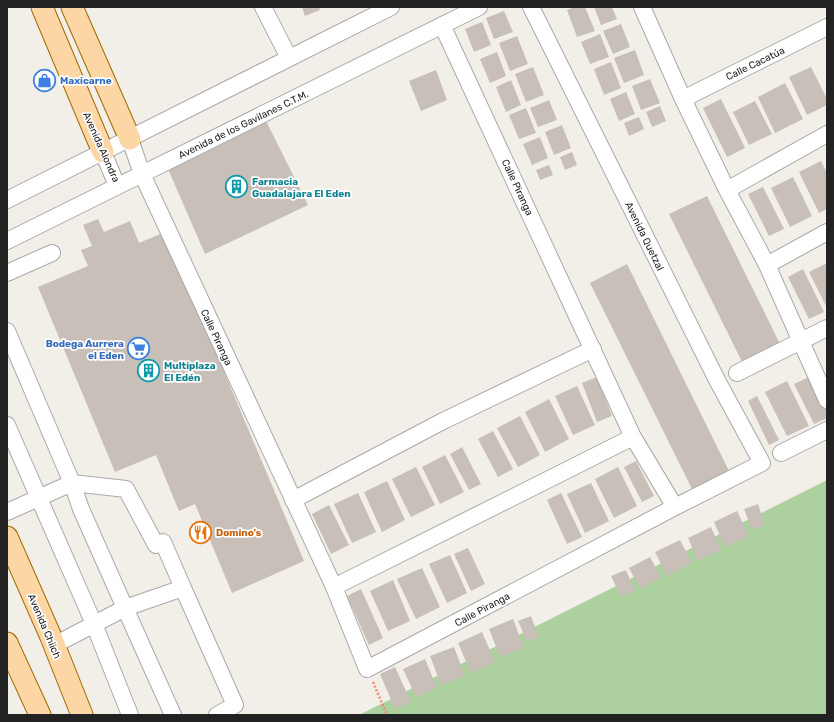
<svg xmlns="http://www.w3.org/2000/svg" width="834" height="722" viewBox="0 0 834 722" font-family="Rubik,sans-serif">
	<rect width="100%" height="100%" fill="#f2efe9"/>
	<path fill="#add19e" d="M827,480V715H359Z"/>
	<path fill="#c7bfb8" d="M302,7H319L320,10L305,16Z
		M574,7H585L595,31L577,37L567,10Z
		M594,7H612L617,19L601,25Z
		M504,11L513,32L494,39L486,18Z
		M482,22L491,45L474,52L465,29Z
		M621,24L630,47L613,54L603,31Z
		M600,34L609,57L590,64L581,42Z
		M517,36L528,64L510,71L499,43Z
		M635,50L644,75L624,83L614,58Z
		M497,52L506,76L490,83L480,59Z
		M611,62L621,88L604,95L594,69Z
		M533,67L544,95L526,102L515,74Z
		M811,67L827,99V105L807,115L789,77Z
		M436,70L447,100L421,111L409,81Z
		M650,79L660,103L641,110L632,86Z
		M511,80L521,105L506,112L496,87Z
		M785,83L803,119L775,133L758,97Z
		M626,92L635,114L619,121L610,99Z
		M721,99L745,148L727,157L703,108Z
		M549,100L557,120L538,127L530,108Z
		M755,101L772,134L749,145L733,112Z
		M660,106L666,121L652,127L646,112Z
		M526,108L536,133L519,139L509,115Z
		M639,117L644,129L629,136L624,123Z
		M266,121L308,205L205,254L168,169Z
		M562,125L571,148L554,155L545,132Z
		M540,137L548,158L532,165L523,144Z
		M572,152L577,165L565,170L560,157Z
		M821,161L827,173V209L819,213L799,172Z
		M549,165L553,175L540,180L536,170Z
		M793,177L812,216L790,227L771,188Z
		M763,187L784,229L769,236L748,194Z
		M707,196L783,350L745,368L669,214Z
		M98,219L104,232L130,221L139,243L165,232L304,561L232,593L195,504L179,511L156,455L115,472L38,287L88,266L81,250L92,246L83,225Z
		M827,263V308L809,272Z
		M627,264L730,473L693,491L590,283Z
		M803,269L824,312L809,319L788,277Z
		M597,377L612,416L597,422L582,383Z
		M809,377L827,412V418L814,424L794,384Z
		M787,381L809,426L787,436L765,392Z
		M577,386L595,425L573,435L555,396Z
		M757,396L779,440L769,445L748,401Z
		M549,399L569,439L545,452L525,412Z
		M520,416L540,455L518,467L497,428Z
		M493,431L513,469L498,477L478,439Z
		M462,447L481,484L469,490L450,454Z
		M445,455L464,492L440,504L422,467Z
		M636,461L654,496L642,502L624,467Z
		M416,467L435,505L411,517L392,479Z
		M618,467L637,506L614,518L595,479Z
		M387,481L405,520L382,532L364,492Z
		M591,483L609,521L585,533L567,494Z
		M358,493L376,532L352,543L334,504Z
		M561,493L582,537L567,544L547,500Z
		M758,504L765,525L752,530L744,509Z
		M329,505L349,545L331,554L312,514Z
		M737,511L749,536L725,547L714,522Z
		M711,527L721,550L698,561L688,538Z
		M680,540L692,563L667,576L655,552Z
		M468,548L485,584L471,591L454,554Z
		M450,555L467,593L447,603L429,564Z
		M650,557L661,578L640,589L629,568Z
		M422,568L440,607L416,619L397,579Z
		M626,570L635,591L621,597L611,576Z
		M393,580L410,621L388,631L370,591Z
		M361,589L383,638L369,645L347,596Z
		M531,616L539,637L527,642L518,621Z
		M513,619L524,648L500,657L489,629Z
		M482,632L495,662L471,673L458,643Z
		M454,647L465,676L441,685L430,656Z
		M425,659L437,688L416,697L403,669Z
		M395,667L411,702L395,709L380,674Z"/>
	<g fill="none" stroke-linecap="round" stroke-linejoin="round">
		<defs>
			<path id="minor" d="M263,7L289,58
				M642,7L683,99L727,190L767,265L827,400
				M442,25L633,437L675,507
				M683,99L827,27
				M130,139L142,174L334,587L367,669L675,507L762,463L718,382L531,7
				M103,152L117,186L126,182
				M727,190L827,134
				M7,200L391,7
				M7,241L479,7
				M767,265L827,232
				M7,273L52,253
				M7,331L72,483L81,509L125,608L183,588L163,542L156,545L126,489L72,483L7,512
				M737,373L827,328
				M7,425L94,624L130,715
				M781,453L827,430
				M293,500L443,421L593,349
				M334,587L633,437
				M183,588L235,705L217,715
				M54,644L62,641L125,608L173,715"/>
			<path id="major" d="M42,7L103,152
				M72,7L130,139
				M7,537L51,637L82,715
				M7,643L40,715"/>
		</defs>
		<use href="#minor" stroke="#a9a9a9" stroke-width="18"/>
		<use href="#major" stroke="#a06b00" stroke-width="23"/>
		<path stroke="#fa8072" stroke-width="2.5" stroke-dasharray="2 2" stroke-linecap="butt" d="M373,682L387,715"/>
		<use href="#minor" stroke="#fff" stroke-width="16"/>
		<use href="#major" stroke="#fcd6a4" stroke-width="21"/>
	</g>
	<defs>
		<symbol id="shop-ring" viewBox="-11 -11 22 22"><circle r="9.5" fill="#fff" stroke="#3f7fe0" stroke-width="1.5"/><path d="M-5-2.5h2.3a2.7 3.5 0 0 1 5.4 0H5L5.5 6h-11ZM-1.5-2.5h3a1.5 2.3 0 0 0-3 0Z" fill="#3f7fe0"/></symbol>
		<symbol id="building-ring" viewBox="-11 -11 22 22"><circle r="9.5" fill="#fff" stroke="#0f9aa8" stroke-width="1.5"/><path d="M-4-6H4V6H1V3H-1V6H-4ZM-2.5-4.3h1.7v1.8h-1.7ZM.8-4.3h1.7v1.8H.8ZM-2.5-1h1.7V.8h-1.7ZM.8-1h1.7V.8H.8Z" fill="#0f9aa8"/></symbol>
		<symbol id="supermarket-ring" viewBox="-11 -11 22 22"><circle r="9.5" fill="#fff" stroke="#3f7fe0" stroke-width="1.5"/><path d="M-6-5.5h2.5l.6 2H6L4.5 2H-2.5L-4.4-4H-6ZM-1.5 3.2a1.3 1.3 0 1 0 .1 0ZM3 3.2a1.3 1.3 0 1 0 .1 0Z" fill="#3f7fe0"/></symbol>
		<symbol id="restaurant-ring" viewBox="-11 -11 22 22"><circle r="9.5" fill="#fff" stroke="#e8710a" stroke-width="1.5"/><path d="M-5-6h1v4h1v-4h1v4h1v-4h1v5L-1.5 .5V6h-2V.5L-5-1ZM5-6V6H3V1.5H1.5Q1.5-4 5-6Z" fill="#e8710a"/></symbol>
	</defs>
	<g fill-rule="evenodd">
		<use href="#shop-ring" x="32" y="68" width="25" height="25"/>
		<use href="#building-ring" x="224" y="174" width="25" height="25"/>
		<use href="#supermarket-ring" x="126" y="336" width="25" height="25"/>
		<use href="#building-ring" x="136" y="358" width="25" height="25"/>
		<use href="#restaurant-ring" x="188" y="520" width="25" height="25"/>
	</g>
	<g text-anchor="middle" stroke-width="3.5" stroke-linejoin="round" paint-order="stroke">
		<g font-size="10" fill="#222" stroke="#fff">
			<text transform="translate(755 63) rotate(-26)" y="4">Calle Cacatúa</text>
			<text transform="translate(243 124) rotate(-26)" y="4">Avenida de los Gavilanes C.T.M.</text>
			<text transform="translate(102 147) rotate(66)" y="4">Avenida Alondra</text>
			<text transform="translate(518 187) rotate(65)" y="4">Calle Piranga</text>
			<text transform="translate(645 236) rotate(64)" y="4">Avenida Quetzal</text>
			<text transform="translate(217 337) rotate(65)" y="4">Calle Piranga</text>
			<text transform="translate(482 609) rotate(-28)" y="4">Calle Piranga</text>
			<text transform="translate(45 626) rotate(67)" y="4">Avenida Chiich</text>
		</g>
		<g font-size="10" font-weight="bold" fill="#366cbe" stroke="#fff" text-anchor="start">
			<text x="60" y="84">Maxicarne</text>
			<text x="124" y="347" text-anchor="end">Bodega Aurrera<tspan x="124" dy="12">el Eden</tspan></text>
		</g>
		<g font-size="10" font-weight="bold" fill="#0d838f" stroke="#fff" text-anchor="start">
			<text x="252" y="185">Farmacia<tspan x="252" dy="12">Guadalajara El Eden</tspan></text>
			<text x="164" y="369">Multiplaza<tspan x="164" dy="12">El Edén</tspan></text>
		</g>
		<g font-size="10" font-weight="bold" fill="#c56008" stroke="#fff" text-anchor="start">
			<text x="216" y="536">Domino's</text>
		</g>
	</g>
	<rect width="834" height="722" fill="none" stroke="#222222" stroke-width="16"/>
</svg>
